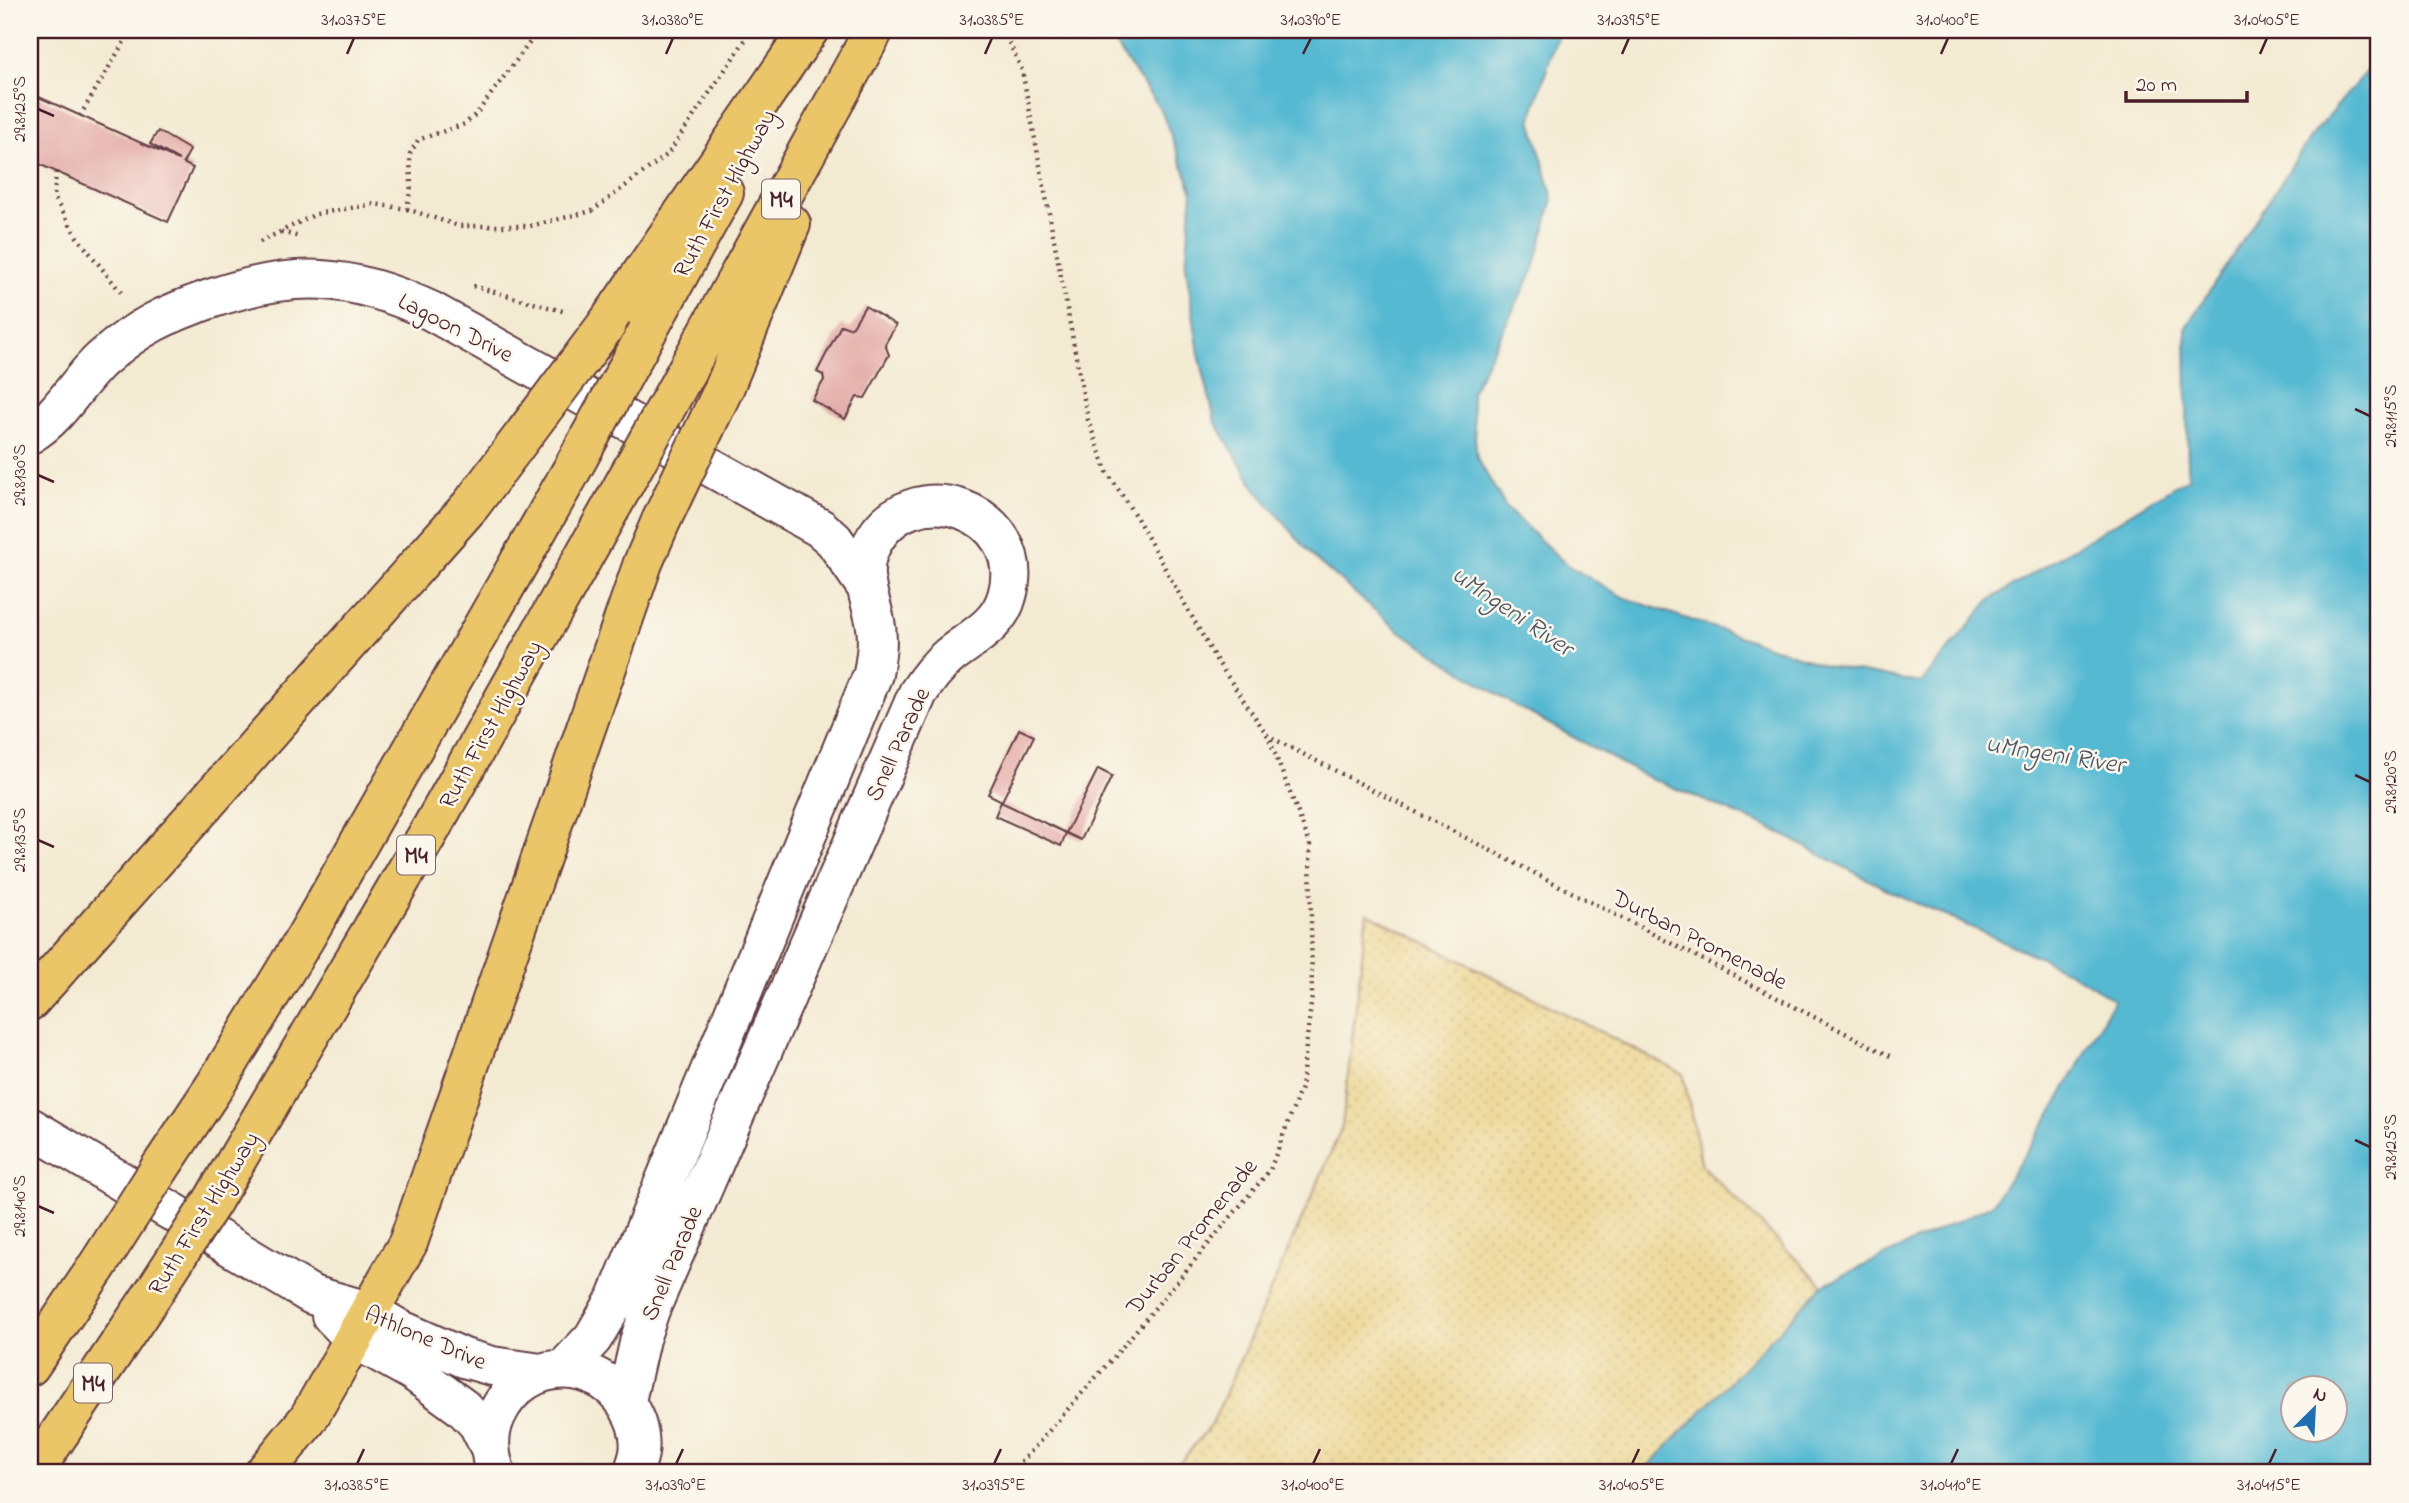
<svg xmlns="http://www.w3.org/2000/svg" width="2409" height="1503" viewBox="0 0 2409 1503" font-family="'Indie Flower',sans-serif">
	<defs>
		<pattern id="sand-dots" width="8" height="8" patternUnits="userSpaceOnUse" patternTransform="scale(1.75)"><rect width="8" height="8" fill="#eeda9e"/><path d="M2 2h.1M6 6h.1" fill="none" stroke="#cebb88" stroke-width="1.8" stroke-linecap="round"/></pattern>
	</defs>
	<rect width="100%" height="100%" fill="#fbf7ec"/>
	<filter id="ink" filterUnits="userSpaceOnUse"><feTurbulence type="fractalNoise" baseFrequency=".0143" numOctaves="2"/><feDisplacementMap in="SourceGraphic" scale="14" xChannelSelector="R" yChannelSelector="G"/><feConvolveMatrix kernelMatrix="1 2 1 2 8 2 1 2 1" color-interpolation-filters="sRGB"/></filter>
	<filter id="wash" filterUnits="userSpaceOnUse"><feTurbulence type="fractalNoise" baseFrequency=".00686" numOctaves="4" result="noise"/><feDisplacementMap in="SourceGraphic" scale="28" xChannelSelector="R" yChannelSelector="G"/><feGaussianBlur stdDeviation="1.57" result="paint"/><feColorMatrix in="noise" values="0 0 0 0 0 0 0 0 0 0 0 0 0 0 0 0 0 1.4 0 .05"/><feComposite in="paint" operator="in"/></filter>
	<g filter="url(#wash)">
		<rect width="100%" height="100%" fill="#f3ead2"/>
		<path fill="url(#sand-dots)" stroke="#9c7c64" stroke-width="2" d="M1367,913L1683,1074L1702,1166L1823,1285L1642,1473H1172L1213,1422L1342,1127Z"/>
		<path fill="#54b9d2" stroke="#4f6c7e" stroke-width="2" fill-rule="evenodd" d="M1105,30H1559L1531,119L1553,199L1534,269L1471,393L1477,458L1507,509L1567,565L1625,598L1825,665L1921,683L1990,600L2188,478L2186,327L2310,138L2379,56V1473H1642L1823,1285L1992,1205L2054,1109L2114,1000L2080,978L2043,959L1892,892L1770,828L1641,774L1514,705L1398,630L1314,558L1255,488L1215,421L1199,354L1186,267L1192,190L1161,110ZM2294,1388H2336V1430H2294Z"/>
		<g id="blocks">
			<path fill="#e3a8a5" d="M30,93L179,160L150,144L158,131L190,150L183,163L193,168L168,222L30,160Z
				M865,306L896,325L885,344L889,355L865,398L857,397L845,419L812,400L824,380L823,375L817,372L841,325L849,328L853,326Z
				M1019,729L1034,736L1002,801L988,794Z
				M1098,769L1112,776L1081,840L1066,833Z
				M1001,802L1066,833L1061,846L995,816Z"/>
		</g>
	</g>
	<g filter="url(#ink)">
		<use href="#blocks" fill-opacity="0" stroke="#633d44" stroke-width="2"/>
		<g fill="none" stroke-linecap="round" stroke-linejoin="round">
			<defs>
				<path id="minor" d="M30,434C61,416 77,381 103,358C138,327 166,314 210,299C294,270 350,273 431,311L820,528L834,540L865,585
					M30,1127L312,1295L368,1311L399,1329L464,1358L492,1366L541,1373
					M331,1315L353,1338L414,1372L463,1408L478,1424L490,1448
					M564,1369L593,1338L617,1297L873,674C876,656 879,639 875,621C870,596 858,574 870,548C908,466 1032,511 1007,596C999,626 971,638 949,656C936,667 927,679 918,693L650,1310L640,1339L626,1401
					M496,1473C489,1455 488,1434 496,1416C524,1353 605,1355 633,1416C638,1426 641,1441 639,1453C638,1459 635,1467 633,1473"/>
				<path id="highway" d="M607,324L809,30
					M647,332L724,193
					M688,368L874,30
					M725,386L791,224
					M30,1001L471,505L513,449
					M160,1168L216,1084L305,938L569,475
					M212,1202L432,827L613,504
					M30,1366L96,1268
					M33,1473L154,1292
					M264,1473L308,1419L408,1243L643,563L661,521"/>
			</defs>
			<use href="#minor" stroke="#633d44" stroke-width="42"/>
			<use href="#highway" stroke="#633d44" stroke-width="42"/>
			<path stroke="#633d44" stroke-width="4.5" stroke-dasharray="2 5" stroke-linecap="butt" d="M1003,30L1022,70L1088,420L1107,472L1138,520L1215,658L1268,736L1892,1057
				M80,116L131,30
				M56,172L54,197L77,237L123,295
				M407,209L459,226H530L592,211L668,154L752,30
				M281,232L300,237
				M260,242L316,214L374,204L407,209L411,186L410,154L418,140L465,124L477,113L539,30
				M473,286L566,312
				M1012,1473L1119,1351L1270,1170L1301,1088L1312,996L1310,844L1268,736"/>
			<use href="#minor" stroke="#fff" stroke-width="38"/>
			<use href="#highway" stroke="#ebc669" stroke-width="38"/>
			<defs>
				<path id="highway-bridge" d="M513,449L607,324
					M569,475L647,332
					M613,504L688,368
					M661,521L725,386
					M96,1268L160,1168
					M154,1292L212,1202"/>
			</defs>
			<use href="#highway-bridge" stroke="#633d44" stroke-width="42" stroke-linecap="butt"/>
			<use href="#highway-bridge" stroke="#ebc669" stroke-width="38"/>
		</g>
	</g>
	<path fill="none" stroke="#4a1f2b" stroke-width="2.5" d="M347,54L354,38M666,54L673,38M985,54L992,38M1303,54L1311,38M1622,54L1629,38M1941,54L1948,38M2260,54L2267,38M38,109L54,116M2355,409L2370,416M38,475L54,482M2355,775L2370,782M38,840L54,847M2355,1140L2370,1147M38,1206L54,1213M357,1464L364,1449M676,1464L683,1449M994,1464L1001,1449M1313,1464L1320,1449M1632,1464L1639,1449M1951,1464L1958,1449M2269,1464L2276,1449"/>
	<g text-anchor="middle" stroke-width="5" stroke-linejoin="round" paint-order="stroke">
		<g fill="#fbf7ec" stroke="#7f6065" stroke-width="2">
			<rect x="762" y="179.5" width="38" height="39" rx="5"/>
			<rect x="397" y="835.5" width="38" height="39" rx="5"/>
			<rect x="74" y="1363.5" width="38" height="39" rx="5"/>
		</g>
		<g font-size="23" font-weight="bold" fill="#4a1f2b">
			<text x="781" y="207">M4</text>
			<text x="416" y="863">M4</text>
			<text x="93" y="1391">M4</text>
		</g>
		<g font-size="24" fill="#4a1f2b" stroke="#fbf7ec">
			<text transform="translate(724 193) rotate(-61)" y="8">Ruth First Highway</text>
			<text transform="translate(456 327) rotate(27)" y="8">Lagoon Drive</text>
			<text transform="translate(490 724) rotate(-61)" y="8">Ruth First Highway</text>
			<text transform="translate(897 744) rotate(-65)" y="8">Snell Parade</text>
			<text transform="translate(1700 939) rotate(27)" y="8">Durban Promenade</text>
			<text transform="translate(203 1213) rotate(-58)" y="8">Ruth First Highway</text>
			<text transform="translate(1191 1236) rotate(-51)" y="8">Durban Promenade</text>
			<text transform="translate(671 1263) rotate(-67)" y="8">Snell Parade</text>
			<text transform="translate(426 1337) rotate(23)" y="8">Athlone Drive</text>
		</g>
		<g font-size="26" font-style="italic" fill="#4e5565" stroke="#fbf7ec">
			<text transform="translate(1513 610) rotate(34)" y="9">uMngeni River</text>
			<text transform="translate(2055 753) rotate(9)" y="9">uMngeni River</text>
		</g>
	</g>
	<rect width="2409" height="1503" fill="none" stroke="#fbf7ec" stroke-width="77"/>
	<g transform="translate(2314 1409) rotate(24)"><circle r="33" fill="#fbf7ec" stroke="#b4a19f" stroke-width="2"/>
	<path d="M0-5L12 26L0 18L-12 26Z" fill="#1f6fb2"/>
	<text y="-10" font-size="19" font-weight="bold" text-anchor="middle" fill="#4a1f2b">N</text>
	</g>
	<path d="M2126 91v10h121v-10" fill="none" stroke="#4a1f2b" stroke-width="3.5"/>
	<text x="2136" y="91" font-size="21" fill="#4a1f2b" stroke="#fbf7ec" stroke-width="5" paint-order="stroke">20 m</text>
	<rect x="38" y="38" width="2332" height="1426" fill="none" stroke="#4a1f2b" stroke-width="2.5"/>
	<g font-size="18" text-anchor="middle" fill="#4a1f2b">
		<text x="354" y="25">31.0375°E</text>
		<text x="673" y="25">31.0380°E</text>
		<text x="992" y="25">31.0385°E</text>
		<text x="1311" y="25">31.0390°E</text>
		<text x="1629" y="25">31.0395°E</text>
		<text x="1948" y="25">31.0400°E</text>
		<text x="2267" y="25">31.0405°E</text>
		<text transform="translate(19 109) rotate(-90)" y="6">29.8125°S</text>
		<text transform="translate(2390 416) rotate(-90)" y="6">29.8115°S</text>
		<text transform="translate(19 475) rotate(-90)" y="6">29.8130°S</text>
		<text transform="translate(2390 782) rotate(-90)" y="6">29.8120°S</text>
		<text transform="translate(19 840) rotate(-90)" y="6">29.8135°S</text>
		<text transform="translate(2390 1147) rotate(-90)" y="6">29.8125°S</text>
		<text transform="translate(19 1206) rotate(-90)" y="6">29.8140°S</text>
		<text x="357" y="1490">31.0385°E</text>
		<text x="676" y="1490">31.0390°E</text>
		<text x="994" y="1490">31.0395°E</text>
		<text x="1313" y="1490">31.0400°E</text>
		<text x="1632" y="1490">31.0405°E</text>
		<text x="1951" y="1490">31.0410°E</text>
		<text x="2269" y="1490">31.0415°E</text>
	</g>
</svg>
